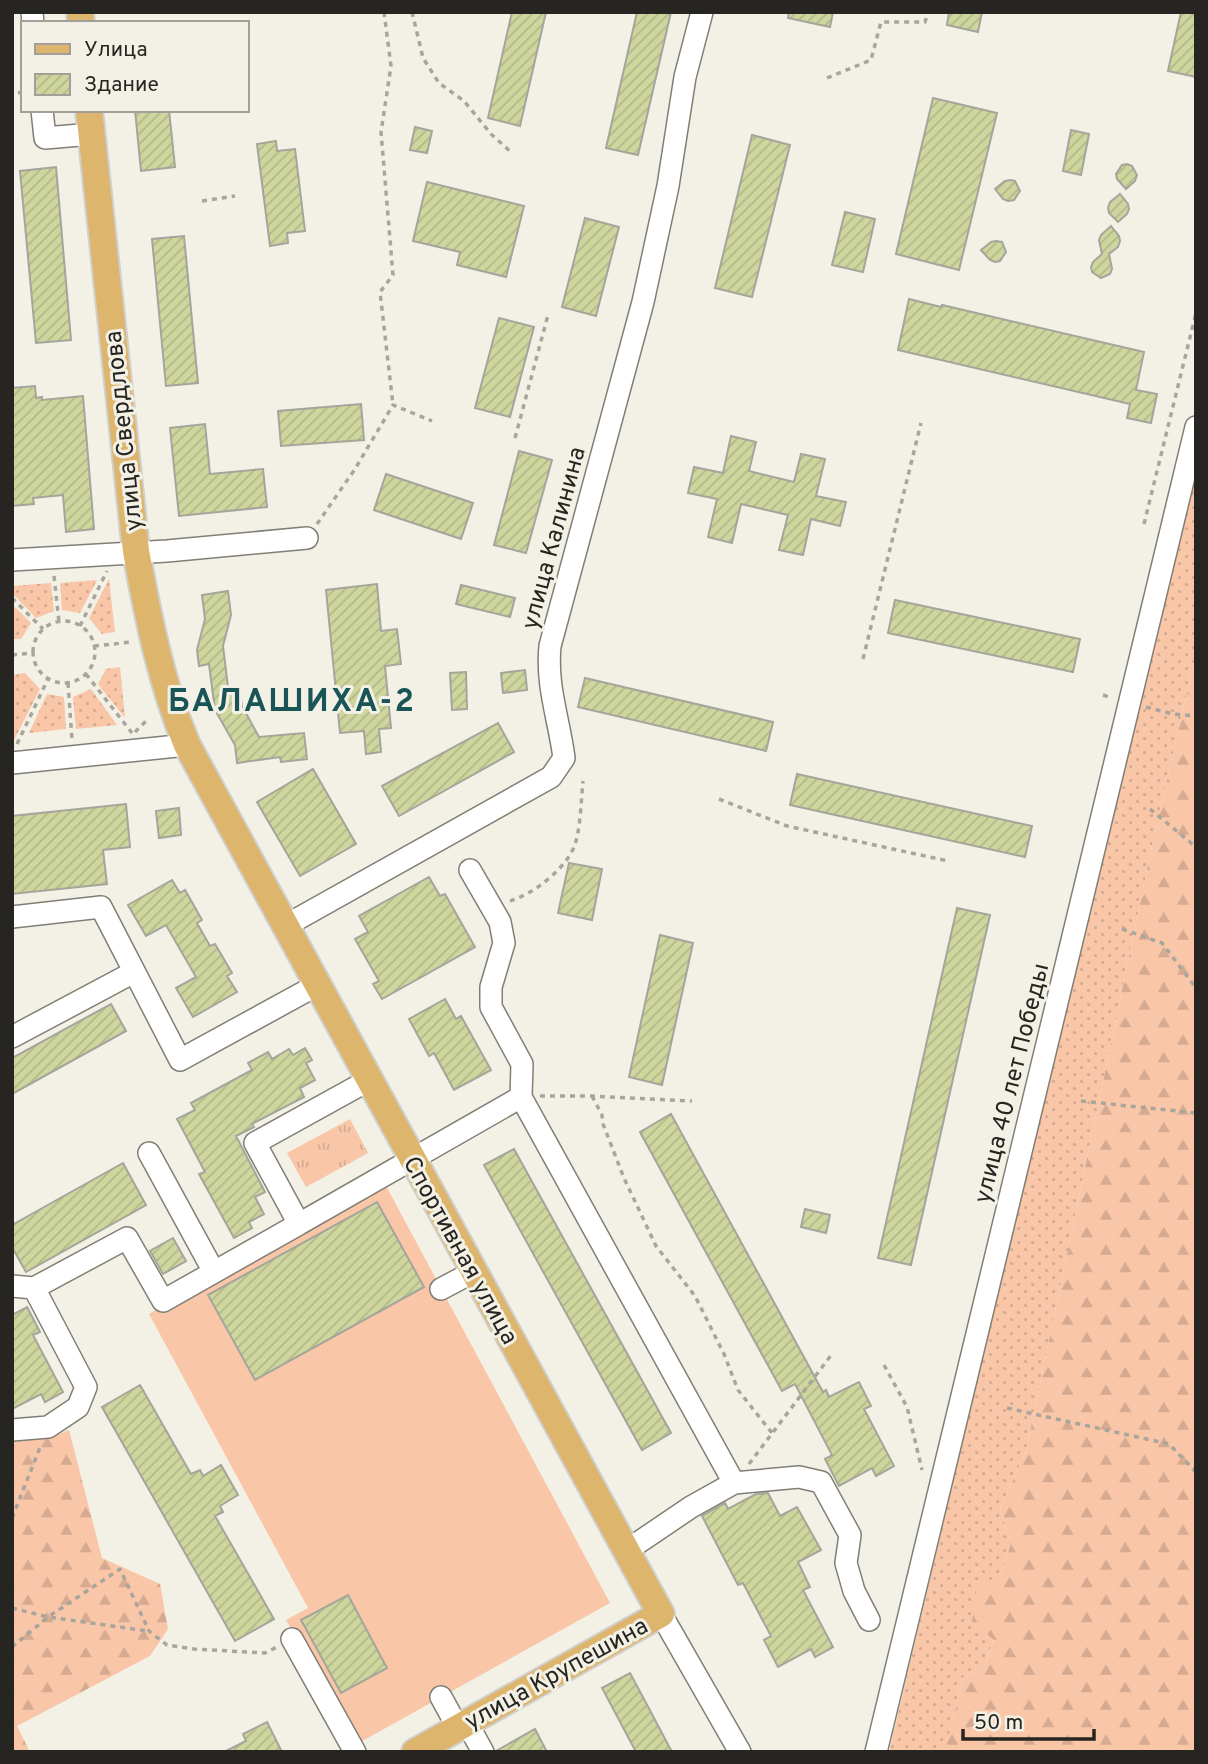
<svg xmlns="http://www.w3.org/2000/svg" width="1208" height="1764" viewBox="0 0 1208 1764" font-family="Overpass,sans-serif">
	<defs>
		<pattern id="grass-dots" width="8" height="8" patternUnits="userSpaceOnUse" patternTransform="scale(1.75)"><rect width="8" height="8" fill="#f9c6a8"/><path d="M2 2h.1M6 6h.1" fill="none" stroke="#d5aa90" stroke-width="1.8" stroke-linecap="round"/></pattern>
		<pattern id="forest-firs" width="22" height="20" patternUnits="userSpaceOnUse" patternTransform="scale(1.75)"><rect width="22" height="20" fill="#f9c6a8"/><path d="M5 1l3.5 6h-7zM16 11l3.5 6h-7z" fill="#d5aa90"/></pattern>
		<pattern id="park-tufts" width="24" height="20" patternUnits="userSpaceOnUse" patternTransform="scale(1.75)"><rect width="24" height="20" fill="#f9c6a8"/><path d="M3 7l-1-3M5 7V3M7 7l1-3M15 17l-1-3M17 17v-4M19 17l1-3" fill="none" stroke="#d5aa90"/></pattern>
		<pattern id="building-hatch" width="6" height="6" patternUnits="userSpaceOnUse" patternTransform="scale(1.75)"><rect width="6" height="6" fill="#ced69e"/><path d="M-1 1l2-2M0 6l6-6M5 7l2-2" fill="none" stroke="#b1b888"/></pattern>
	</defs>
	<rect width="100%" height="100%" fill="#f3f0e5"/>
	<path fill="url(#grass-dots)" d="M1196,458V653L1152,846L1026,1451L1000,1509L1011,1543L1000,1577L994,1639L983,1669L963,1677L945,1752H889Z
		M109,579L115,632L102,634L89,618Z
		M97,580L80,613L62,610L60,583Z
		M51,583L54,611L36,618L12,593V586Z
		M12,604L31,623L21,639H12Z
		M120,667L125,718L98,684L106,669Z
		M25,673L40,689L12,744V675Z
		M91,689L117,725L76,729L73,697Z
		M47,694L64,697L66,729L29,733Z"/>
	<path fill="url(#forest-firs)" d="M1196,653V1752H945L963,1677L983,1669L994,1640L972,1622L977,1584L1000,1577L1011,1543L1000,1509L1026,1451L1152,846Z
		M69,1430L102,1558L160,1584L168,1629L150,1656L17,1726L30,1752H12V1441L50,1438Z"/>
	<path fill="url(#park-tufts)" d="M350,1119L368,1153L306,1187L287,1153Z"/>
	<path fill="#f9c6a8" d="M385,1184L610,1603L357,1744L286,1620L308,1608L149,1314Z"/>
	<path fill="url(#building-hatch)" stroke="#a4a59b" stroke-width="2" d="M512,12H546L520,126L488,118Z
		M637,12H671L638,155L606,148Z
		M789,12H833L830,27L788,18Z
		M949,12H982L978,32L947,25Z
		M1181,12H1196V77L1168,71Z
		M933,98L997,113L959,270L896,254Z
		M135,110H169L175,167L141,171Z
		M415,127L432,131L427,153L410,150Z
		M1071,130L1089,134L1081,175L1063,171Z
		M752,135L790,145L752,297L715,288Z
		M276,141L277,151L295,149L305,231L287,233L288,243L270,246L257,144Z
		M1127,164L1132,166L1137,175L1135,181L1126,189L1117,179L1116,174L1122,165Z
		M56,167L71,340L36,343L20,171Z
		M1010,180L1015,181L1020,191L1014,200L1008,201L1003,199L995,189L1005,181Z
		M427,182L524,206L506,277L457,265L460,252L413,241Z
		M1120,194L1128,204L1129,209L1127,214L1118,222L1109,213L1108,208L1110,202Z
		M845,212L875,219L863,272L832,265Z
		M585,218L619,227L596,316L562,307Z
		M1111,226L1119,236L1120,241L1118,247L1109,254L1112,269L1110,274L1101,278L1092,272L1091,267L1093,262L1102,254L1099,240L1101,235Z
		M184,236L198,383L166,386L152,239Z
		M996,241L1002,242L1006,252L1000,261L995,262L990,260L981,250L991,242Z
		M909,299L941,307L942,305L1144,352L1136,390L1157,394L1151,423L1127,418L1130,404L898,350Z
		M499,318L534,327L510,417L475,408Z
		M35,386L36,398L42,397V400L83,396L94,529L66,532L63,495L33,498L34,504L12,506V388Z
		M361,404L364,440L281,446L278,411Z
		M205,424L210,474L263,469L267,507L179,516L170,428Z
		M731,436L756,442L749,471L794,482L801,454L825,459L816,496L846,502L840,526L811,519L803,555L779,550L788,515L741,504L732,543L708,537L717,499L688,493L694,467L723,473Z
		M519,451L552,460L526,553L494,545Z
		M386,474L473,503L461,539L374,510Z
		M377,584L381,631L397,629L401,664L385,666L391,728L379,729L381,752L366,754L364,731L340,733L326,590Z
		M461,585L515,598L510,617L456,604Z
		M228,591L231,615L223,646L228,687L239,686L242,706L259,737L304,733L307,759L281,762L280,757L237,763L235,745L215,710L209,664L199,666L197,650L205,619L202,595Z
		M895,600L1080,639L1073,672L888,633Z
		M525,670L527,690L503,693L501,673Z
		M466,672L467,709L452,710L450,673Z
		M585,678L773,722L766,751L578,707Z
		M498,723L514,752L399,816L382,786Z
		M313,769L356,844L300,876L257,802Z
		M797,774L1032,826L1025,857L790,805Z
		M126,804L130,847L103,850L107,884L12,894V816Z
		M179,808L181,835L159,838L156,811Z
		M569,863L602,869L592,920L558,913Z
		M429,877L440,896L445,894L475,947L382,999L373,984L379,981L355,939L368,932L359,916Z
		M172,880L180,893L185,890L202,920L197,923L210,946L215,944L232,973L227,976L237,992L193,1017L176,988L196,977L166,925L146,936L128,905Z
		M957,908L990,915L911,1265L878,1258Z
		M660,935L693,943L662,1085L629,1077Z
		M445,999L456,1019L461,1016L491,1070L454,1090L434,1053L429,1056L409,1019Z
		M111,1004L126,1031L12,1094V1058Z
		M305,1048L312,1060L306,1063L315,1080L300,1088L304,1097L252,1124L254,1127L236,1136L265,1192L255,1197L264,1214L249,1222L252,1228L234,1238L199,1174L205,1172L177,1119L195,1110L191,1103L252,1070L248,1063L268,1052L272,1059L289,1049L293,1055Z
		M671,1114L823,1392L826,1390L829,1397L859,1382L871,1406L864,1409L894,1466L876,1476L872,1468L839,1486L825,1459L832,1455L795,1384L782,1391L640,1132Z
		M514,1149L671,1433L642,1450L484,1165Z
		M123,1163L146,1205L26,1272L12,1247V1225Z
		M377,1202L424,1287L255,1380L208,1295Z
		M805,1209L830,1215L826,1233L801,1227Z
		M173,1238L186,1261L163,1274L150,1251Z
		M27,1307L40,1332L33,1335L63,1392L45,1402L41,1394L12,1409V1315Z
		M140,1385L191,1474L200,1470L203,1476L221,1465L238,1495L220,1506L223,1512L215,1516L274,1619L235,1641L102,1407Z
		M768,1493L780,1516L797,1507L821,1550L798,1562L810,1587L803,1590L833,1647L815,1657L811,1649L778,1667L764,1640L771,1636L743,1583L738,1585L702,1516L725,1503L728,1509L756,1494Z
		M348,1595L387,1668L341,1693L301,1620Z
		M630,1673L645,1701L672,1752H636L602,1688Z
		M267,1722L282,1752H224L246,1741L243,1734Z
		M535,1729L547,1752H496V1751Z"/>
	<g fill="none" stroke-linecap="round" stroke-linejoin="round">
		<defs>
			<path id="minor" d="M32,12L33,23
				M42,110L45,138L92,134
				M12,560L167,551L307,538
				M12,763L187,745
				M12,917L101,907L180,1060L317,985
				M285,926L551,777L564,758C559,719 546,686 550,646L643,302L668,186L685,77L702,12
				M12,1037L134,972
				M369,1080L255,1143L299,1224L521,1097L522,1064L491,1007V987L504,943L500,922L470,870
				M521,1097L734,1483
				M149,1153L214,1272
				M12,1286L34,1288L86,1387L78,1407L48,1427L12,1430
				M34,1288L127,1238L163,1301L299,1224
				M441,1289L473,1272
				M626,1551L691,1507L734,1483L799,1477L821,1482L850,1535L846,1563L854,1591L869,1620
				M661,1614L740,1752
				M292,1639L355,1752
				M441,1697L458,1728
				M467,1723L483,1752
				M876,1752L1196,427"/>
			<path id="major" d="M80,12L81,23
				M89,110L136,551C148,617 161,683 187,745L661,1614L415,1752"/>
		</defs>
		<use href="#minor" stroke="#817f75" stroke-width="24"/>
		<use href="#major" stroke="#cfcfce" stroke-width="30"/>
		<path stroke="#a8a59d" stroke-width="3.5" stroke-dasharray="5 5" stroke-linecap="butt" d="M384,12L391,66L381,132L393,275L380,292L393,405
			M412,12L423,58L439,83L464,101L491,134L512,153
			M827,78L871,60L881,22H925L928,12
			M18,93L23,92
			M202,201L235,196
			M515,438L548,315
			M317,524L355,469L393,405L432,421
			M1144,524L1196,313
			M54,576L59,622
			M12,598L43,629
			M33 652a31 31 0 1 1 62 0a31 31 0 1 1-62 0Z
			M80,626L107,571
			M94,646L132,642
			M12,655L33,653
			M863,659L921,423
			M86,674L132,733
			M68,683L72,740
			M1103,695L1112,698
			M1146,707L1173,714L1196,716
			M135,732L146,721
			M17,744L48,679
			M719,799L787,826L948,861
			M1150,809L1196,847
			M510,901C534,894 570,866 576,841C581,822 581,800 583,781
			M1122,929L1162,943L1196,988
			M540,1096H592L692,1101
			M592,1096L602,1115L603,1124L624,1178L656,1246L695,1296L724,1354L738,1390L772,1433
			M1081,1101L1196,1113
			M884,1365L907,1407L922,1470
			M1007,1408L1169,1444L1196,1472
			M749,1464L832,1354
			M12,1518L41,1445
			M12,1608L48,1617L148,1631
			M12,1647L48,1617L120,1569L149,1631L167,1645L194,1649L265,1653L277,1647"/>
		<use href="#minor" stroke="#fff" stroke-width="21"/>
		<use href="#major" stroke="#ddb56d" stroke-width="26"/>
	</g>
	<g text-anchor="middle" stroke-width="6" stroke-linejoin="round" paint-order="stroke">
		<g font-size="24" fill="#272521" stroke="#f3f0e5">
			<text transform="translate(123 431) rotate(-96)" y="8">улица Свердлова</text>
			<text transform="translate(553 538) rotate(-75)" y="8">улица Калинина</text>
			<text transform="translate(1011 1083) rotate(-76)" y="8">улица 40 лет Победы</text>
			<text transform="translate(461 1250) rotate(61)" y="8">Спортивная улица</text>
			<text transform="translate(556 1673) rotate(-29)" y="8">улица Крупешина</text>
		</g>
		<g font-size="32" font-weight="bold" letter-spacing="2" fill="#195557" stroke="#f3f0e5">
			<text x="292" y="711">БАЛАШИХА-2</text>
		</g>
	</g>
	<rect width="1208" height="1764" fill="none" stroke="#272521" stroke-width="28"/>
	<rect x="21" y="21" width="228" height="91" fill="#f3f0e5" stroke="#a19f97" stroke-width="2"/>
	<rect x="35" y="44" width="35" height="10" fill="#ddb56d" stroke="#a19f97" stroke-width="2"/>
	<text x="84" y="56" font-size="21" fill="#272521">Улица</text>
	<rect x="35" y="74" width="35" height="21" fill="url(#building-hatch)" stroke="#a19f97" stroke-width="2"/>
	<text x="84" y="91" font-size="21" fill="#272521">Здание</text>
	<path d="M963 1729v10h131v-10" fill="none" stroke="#272521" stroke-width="3.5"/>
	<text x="974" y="1729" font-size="21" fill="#272521" stroke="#f3f0e5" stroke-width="5" paint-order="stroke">50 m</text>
</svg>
